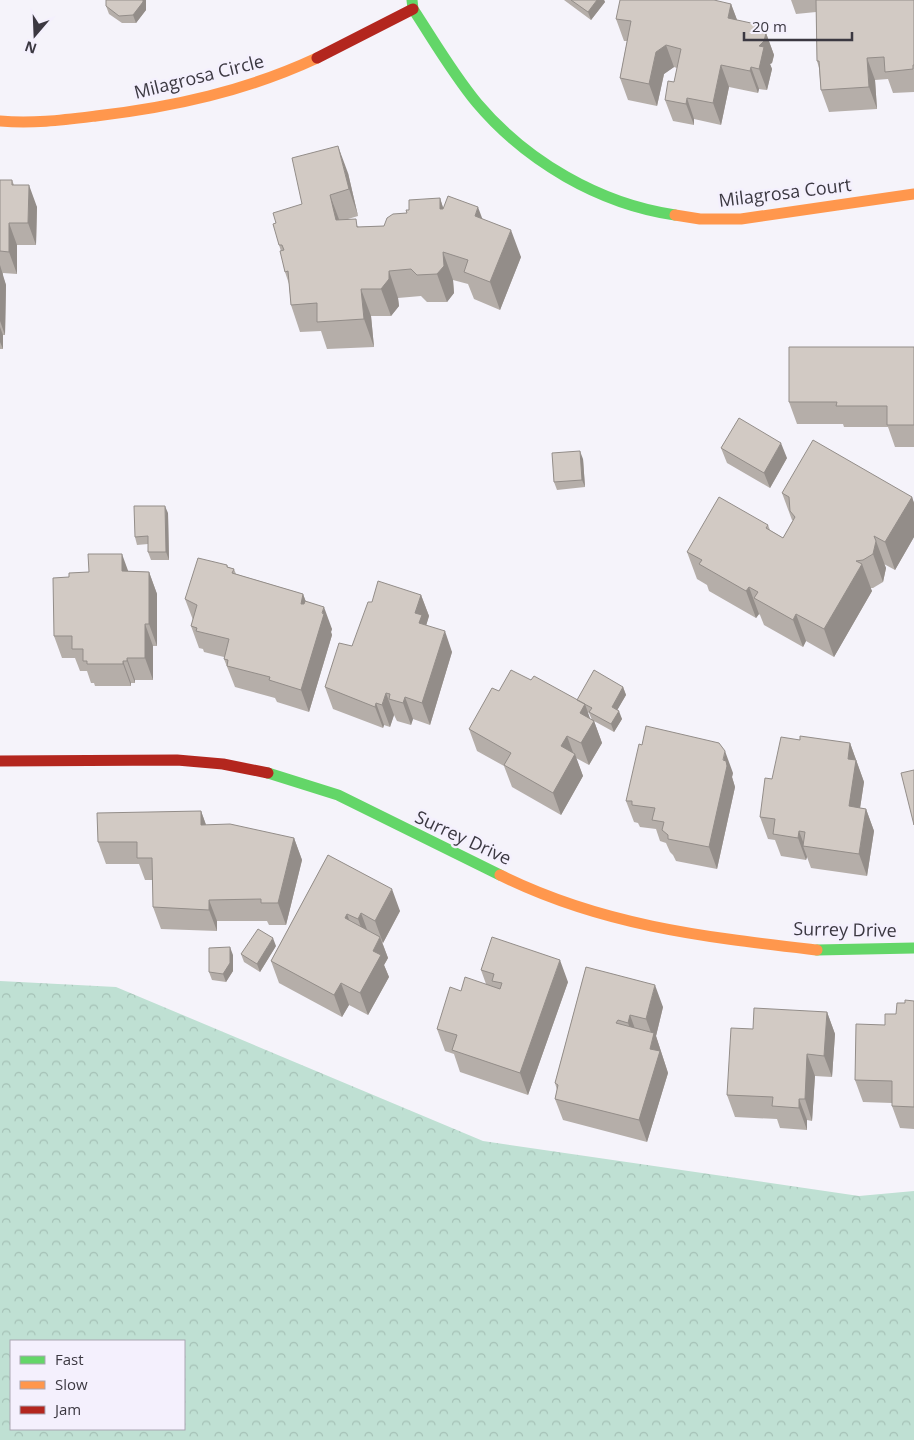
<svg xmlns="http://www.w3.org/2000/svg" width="914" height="1440" viewBox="0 0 914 1440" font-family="'Open Sans',sans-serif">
	<defs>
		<pattern id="forest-crowns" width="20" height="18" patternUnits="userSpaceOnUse" patternTransform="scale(1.25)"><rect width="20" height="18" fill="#bfe0d3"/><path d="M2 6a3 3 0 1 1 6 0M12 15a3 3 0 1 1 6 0" fill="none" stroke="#a5c1b6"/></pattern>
	</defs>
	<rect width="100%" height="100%" fill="#f5f3fa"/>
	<path fill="url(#forest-crowns)" fill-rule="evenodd" d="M0,981L116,987L483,1141L859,1196L914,1191V1440H0ZM11,1341H184V1429H11Z"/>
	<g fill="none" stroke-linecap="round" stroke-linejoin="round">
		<path stroke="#63d668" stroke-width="11" d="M412,0L413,9C434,41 453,74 477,103C526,161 599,204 675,215
			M268,773L338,795L500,875
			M817,950L914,948"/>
		<path stroke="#ff974d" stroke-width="11" d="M0,121C32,124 63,120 96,116C173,107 246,91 317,58
			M675,215L700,219H741L914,194
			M500,875C603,926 705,937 817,950"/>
		<path stroke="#b3261e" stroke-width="11" d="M317,58L413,9
			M0,761L177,760L223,764L268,773"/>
	</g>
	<path fill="#b5aea9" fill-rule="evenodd" d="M106,0H146V10L136,23H122L109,14L106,6Z
		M564,0H604L605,2L591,20Z
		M791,0H914V92L893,93L888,79L875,80L877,109L829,112L821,90L819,68L817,61L816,12L796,14Z
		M731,4L737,20L766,33L774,55L772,63L770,64L772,69L767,90L759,89L758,93L729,87L721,125L694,119V125L673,121L665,100L674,82L677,68L674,67L664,74L657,106L628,100L620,78L627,41H624L616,19Z
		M348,173L358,216L348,219L359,227L384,226L407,213L409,210L440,198L443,208L483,219L521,257L500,310L474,299L468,284L453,280L454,293L447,302H427L421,296L398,298L399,306L391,316H371L374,347L327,349L321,331L300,332L291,305L289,284L285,272L281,251L279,245L276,223Z
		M0,180H12L14,185L37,207L36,245H17V274L3,273V277L6,285L5,335H3V349H0Z
		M914,347V447H895L888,427H844L843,424H797L789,402Z
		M721,448L787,458L770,488L727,463Z
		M583,459L585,487L557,490L554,482Z
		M782,493L912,497L914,503V537L895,570L884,564L886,568L883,582L873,588H870L872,591L834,657L806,641L803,647L764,625L760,615L759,614L756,618L709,591L707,585L697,579L687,552L768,525L770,530L783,538L793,520H792Z
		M168,513L169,560H151L148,552V544L137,545L135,537Z
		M227,565L228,567L234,569L236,574L303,594L306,602L332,629L331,632L332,635L309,712L277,702L275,698L235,687L224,659V657L204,652L203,649L199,648L191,626L193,620L185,599Z
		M129,571L149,572L157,594V646H153V680H135V683H131V686H95L94,683H91L87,671H80L75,658H62L54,636L69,577Z
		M421,595L429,616L426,625L452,652L430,725L413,719L411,725L397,721L394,715L390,727L384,725L383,728L333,709L325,687L352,646L372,602Z
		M531,680L577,700L623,687L626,695L617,710L622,719L614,732L594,721L602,743L589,765L576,758L583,776L561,815L512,787L504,766L477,751L469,729ZM587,712L589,713L592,720L590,719Z
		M800,740L850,743L864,782L860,808L866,809L874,831L867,876L811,868L807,857L806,860L781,856L775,840L768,839L760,817L772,779Z
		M733,773L732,777L735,787L717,869L676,861L673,855L670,852L666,843L660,841L656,829L640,827L638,823L634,822L626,801Z
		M201,811L206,825L294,838L302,860L286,925H269L267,921H217V931L161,929L153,907V880H145L139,864H106L98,842Z
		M328,855L400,911L383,943L382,942L388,958L384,965L389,977L368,1015L349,1005L342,1017L279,983L271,961Z
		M276,946L260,972L244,962L241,954Z
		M233,955V971L226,982L212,980L209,972Z
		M586,967L663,1007L656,1036L668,1073L647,1142L563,1120L555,1099L557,1090L555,1083Z
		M481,970L568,982L528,1095L460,1072L454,1054L445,1051L437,1029L461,991L486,984Z
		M914,1001V1129L900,1128L892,1106V1103L863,1102L855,1080L885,1025L896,1014L905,1003Z
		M827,1012L835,1034L832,1077L815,1076L812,1121L807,1120V1130L780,1128L777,1119L735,1117L727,1095L753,1029Z"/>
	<path fill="#938d89" d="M143,0H146V10L136,23L133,15Z
		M597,0H604L605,2L591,20L588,12Z
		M731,4L739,25L728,18Z
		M766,33L774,55L772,63L770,64L772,69L767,90L759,69V46Z
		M666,45L674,67L664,74L657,106L649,84L656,52Z
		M867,58L875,80L877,109L869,87Z
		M721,65L729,87L721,125L713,103Z
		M751,67L759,89L758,93L750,71Z
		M687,98L694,119V125L686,104Z
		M338,146L348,173L358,216L349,189Z
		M29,185L37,207L36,245L28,223Z
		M330,195L340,222L336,220Z
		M440,198L449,226L440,209Z
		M478,207L488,234L475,216Z
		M9,223L17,245V274L9,252Z
		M511,230L521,257L500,310L490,282Z
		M443,252L453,280L454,293L447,302L437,274Z
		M0,265L6,285L5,335L0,321Z
		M389,271L398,298L399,306L391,316L381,289Z
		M361,289L371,316L374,347L364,319Z
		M0,327L3,335V349L0,342Z
		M781,443L787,458L770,488L764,473Z
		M580,451L583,459L585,487L582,480Z
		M912,497L914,503V537L895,570L885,542Z
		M165,506L168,513L169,560L166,552Z
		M876,541L886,568L883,582L873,554Z
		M122,554L130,576L122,571Z
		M862,564L872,591L834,657L824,629Z
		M149,572L157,594V646L149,624Z
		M749,587L759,614L756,618L746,591Z
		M303,594L311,616L301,604Z
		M421,595L429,616L426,626L427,645L415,613Z
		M324,607L332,629L331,632L332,635L309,712L301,690Z
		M796,614L806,641L803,647L793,620Z
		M145,624L153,646V680L145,658Z
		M445,631L452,652L430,725L422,703Z
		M127,658L135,680V683L127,661Z
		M123,661L131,683V686L123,664Z
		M623,687L626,695L615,714L612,707Z
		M386,693L394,715L390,727L382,705Z
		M405,697L413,719L411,725L403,703Z
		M376,703L384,725L383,728L375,707Z
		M585,704L592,724L594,721L602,743L589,765L581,743L580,713Z
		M619,711L622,719L614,732L611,724Z
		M567,736L574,755L575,754L583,776L561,815L553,793L561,746Z
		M850,743L864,782L857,828L849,806L848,759Z
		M725,751L733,773L732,777L735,787L717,869L709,847Z
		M866,809L874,831L867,876L859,854Z
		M201,811L209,833L201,825Z
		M799,831L805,847L803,846L807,857L806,860L798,838Z
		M294,838L302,860L286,925L278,903Z
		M392,889L400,911L383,943L375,921Z
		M209,900L217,921V931L209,910Z
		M361,913L369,935L366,941L358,919Z
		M347,914L355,936L345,918Z
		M380,937L388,958L384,965L389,977L368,1015L360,993L373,951Z
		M273,938L276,946L260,972L257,964Z
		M230,947L233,955V971L226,982L223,974Z
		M560,960L568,982L528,1095L520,1073Z
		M341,983L349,1005L342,1017L334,995Z
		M655,985L663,1007L656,1036L668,1073L647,1142L639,1120L650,1049L653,1038L646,1019Z
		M827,1012L835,1034L832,1077L824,1056Z
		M630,1015L638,1037L636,1044L628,1023Z
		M807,1054L815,1076L812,1121L805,1099Z
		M799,1099L807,1120V1130L799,1108Z"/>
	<path fill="#d2cac4" stroke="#938d89" d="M106,0H143V2L133,15L119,16L106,6Z
		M571,0H597L588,12Z
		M620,0H714L731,4L728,18L760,25L766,33L764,41L759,46L764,47L759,69L751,67L750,71L721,65L713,103L687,98L686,104L665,100L668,81L674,82L681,49L666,45L656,52L649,84L620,78L631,21L616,19Z
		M816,0H914V65H913V69L885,72L884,57L867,58L869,87L821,90L819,61H817Z
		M338,146L349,189L330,195L336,220L356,219L357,227L384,226L387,218L393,214L407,213L406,210H409V200L440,198V209H443L448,196L478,207L475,216L511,230L490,282L464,272L468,260L443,252L444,266L437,274L417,275L411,269L389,271V279L381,289H361L364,319L317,322V303L291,305L288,271L285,272L280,251L284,250L282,245H279L273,224L276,223L273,213L302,204L292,158Z
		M0,180H12V185H29L28,223H9V252L0,251Z
		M789,347H914V425H887V406H836L837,402H789Z
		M739,418L781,443L764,473L721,448Z
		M813,440L912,497L885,542L874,536L876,541L873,554L863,560L856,561L862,564L824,629L796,614L793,620L754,598L758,592L749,587L746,591L699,564L702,560L687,552L719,497L768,525L766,528L783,538L795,517L790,511L789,497L782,493Z
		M580,451L582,480L554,482L552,453Z
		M134,506H165L166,552H148V536L135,537Z
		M88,554H122V571L149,572V624H145V658H127V661H123V664H87V661H83V649H72V636H54L53,578L69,577V573L89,572Z
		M198,558L227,565V567L234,569L232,573L303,594L301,604H304L305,601L324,607L322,613L324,614L301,690L269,680L270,677L227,666L228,660L224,659L229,639L196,631L197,628L191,626L197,605L185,599Z
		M378,581L421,595L415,613L422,615L419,623L445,631L422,703L405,697L403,703L389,699L390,694L386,693L382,705L376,703L375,707L325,687L339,643L352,646L368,602H372Z
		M511,670L531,680L534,676L585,704L580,713L594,721L581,743L567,736L561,746L575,754L553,793L504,765L511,753L469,729L492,688L499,691Z
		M594,670L623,687L612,707L619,711L611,724L589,712L592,708L577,700Z
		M646,726L719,743L725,751L723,760L726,761L727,766L709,847L668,839V835L662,830L664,822L652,820L655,808L632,805V801H626L639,744L642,745Z
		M800,736L850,743L848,759L856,760L849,806L866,809L859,854L803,846L805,832L799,831L798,838L773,834L775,819L760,817L765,778L772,779L781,737L800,740Z
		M914,770V825L901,773Z
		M201,811V825L230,824L294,838L278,903H261V899L209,900V910L153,907L152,858H137V842H98L97,813Z
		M328,855L392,889L375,921L361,913L358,919L347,914L345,918L380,937L373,951L381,955L360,993L341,983L334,995L271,961Z
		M258,929L273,938L257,964L241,954Z
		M492,937L560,960L520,1073L452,1050L457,1035L437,1029L450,987L461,991L465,977L500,989L502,983L492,981L494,974L481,970Z
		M230,947V963L223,974L209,972V948Z
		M586,967L655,985L646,1019L630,1015L628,1023L618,1020L616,1023L654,1033L650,1049L660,1051L639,1120L555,1099L558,1085L555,1083Z
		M905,1000L914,1001V1107L892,1106V1081L855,1080L856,1024L885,1025V1014H896L897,1003H905Z
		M754,1008L827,1012L824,1056L807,1054L805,1099H799V1108L772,1106L773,1097L727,1095L731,1028L753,1029Z"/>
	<g text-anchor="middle" stroke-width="5" stroke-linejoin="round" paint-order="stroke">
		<g font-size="18" fill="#3b3841" stroke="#f4f0fd">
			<text transform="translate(199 77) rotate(-14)" y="6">Milagrosa Circle</text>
			<text transform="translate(785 193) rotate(-7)" y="6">Milagrosa Court</text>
			<text transform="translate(463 838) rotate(25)" y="6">Surrey Drive</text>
			<text transform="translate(845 930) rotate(1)" y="6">Surrey Drive</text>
		</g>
	</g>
	<rect x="10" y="1340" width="175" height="90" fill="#f4f0fd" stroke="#aaa6b2"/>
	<rect x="20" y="1356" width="25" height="8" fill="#63d668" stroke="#aaa6b2"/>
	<text x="55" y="1365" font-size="15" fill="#3b3841">Fast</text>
	<rect x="20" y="1381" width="25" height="8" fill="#ff974d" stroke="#aaa6b2"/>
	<text x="55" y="1390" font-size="15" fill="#3b3841">Slow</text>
	<rect x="20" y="1406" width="25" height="8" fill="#b3261e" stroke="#aaa6b2"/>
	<text x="55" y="1415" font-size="15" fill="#3b3841">Jam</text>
	<g transform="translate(35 35) rotate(199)" stroke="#f4f0fd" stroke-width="4" paint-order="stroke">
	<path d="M0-4L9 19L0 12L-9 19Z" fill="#3b3841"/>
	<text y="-8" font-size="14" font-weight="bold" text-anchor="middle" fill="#3b3841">N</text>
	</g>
	<path d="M744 32v8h108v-8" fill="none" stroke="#3b3841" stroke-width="2.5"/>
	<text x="752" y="32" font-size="15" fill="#3b3841" stroke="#f4f0fd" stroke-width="4" paint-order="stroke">20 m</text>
</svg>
